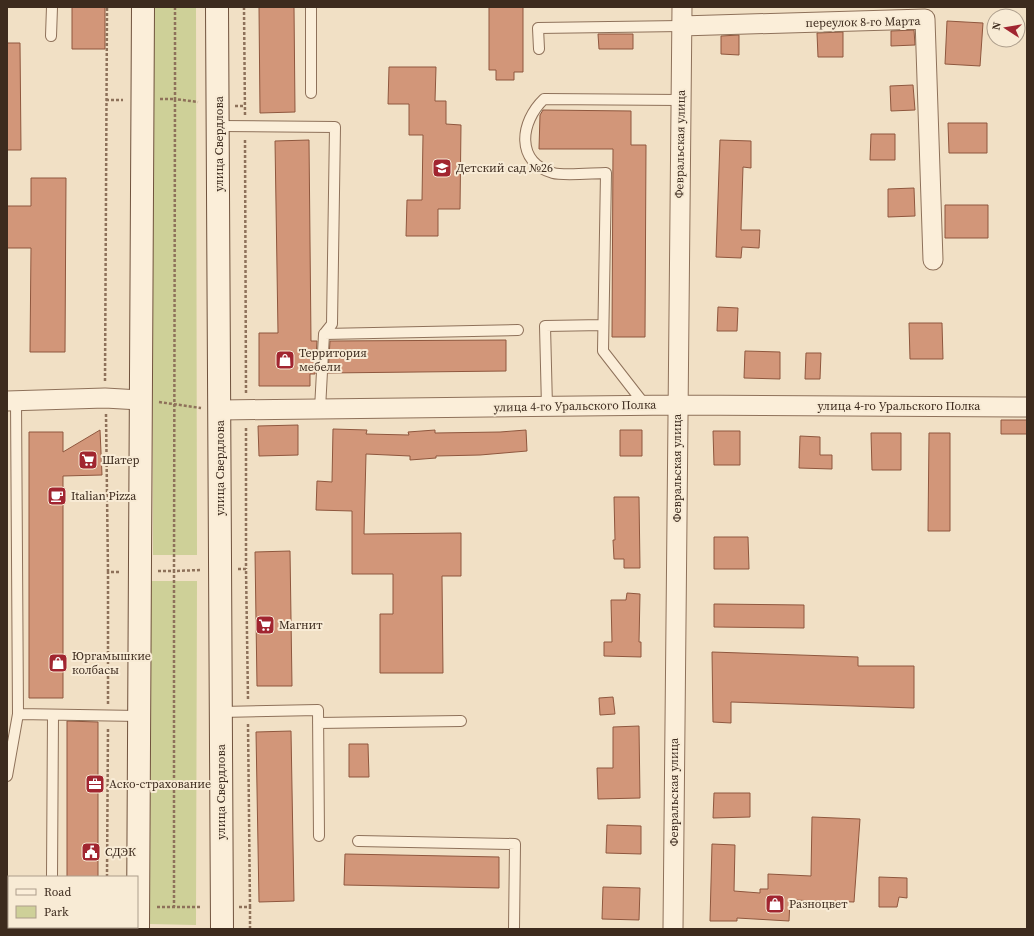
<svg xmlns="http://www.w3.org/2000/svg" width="1034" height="936" viewBox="0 0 1034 936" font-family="'Source Serif 4',serif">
	<rect width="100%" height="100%" fill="#f1e0c5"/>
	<path fill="#ced098" d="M152,7H196L197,555H153Z
		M151,581H197L196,925L150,924Z"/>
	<path fill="#d29679" stroke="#8f573e" d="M72,7H105V49H72Z
		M259,7H294L295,112L260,113Z
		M489,7H523V72H514V80H496V70H489Z
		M947,21L983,23L980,66L945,64Z
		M914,30L915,45L891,46V31Z
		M843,32V57H818L817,33Z
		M598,34H633V49H599Z
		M739,35V55L721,54V36Z
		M7,43H20L21,150H7Z
		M389,67H436L435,101H446V124L461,125L460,209H438V236H406L407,200H422L423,135H409V104H388Z
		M913,85L915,110L891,111L890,86Z
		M543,110L631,111V145H646L645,337H612L613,149H539L540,115Z
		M948,123H987V153H949Z
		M871,134H895V160H870Z
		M309,140L311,341H317L315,374H310V386H259V333H278L275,141Z
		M720,140L751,141V168L743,167L741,230H760L759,248L742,247L741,258L716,257Z
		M31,178H66L65,352H30L31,248H7V206H31Z
		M914,188L915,216L888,217V189Z
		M945,205H988V238H945Z
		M718,307L738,308L737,331H717Z
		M909,323H942L943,359H910Z
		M506,340V371L328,373L330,341Z
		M745,351L780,352V379L744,378Z
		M806,353H821L820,379H805Z
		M1001,420H1027V434H1001Z
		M298,425V455L259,456L258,426Z
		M333,429L367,430L366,434L409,435L408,432L435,430V433L500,432L526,430L527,451L480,455L436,456V458L410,460V456L366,454L364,534L461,533V576H442L443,673H380V614H393V574H352V511L316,510L317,481L332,482Z
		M100,430L102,475L63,476V698H29V432H63V452Z
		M620,430H642V456H620Z
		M713,431H740V465H714Z
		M871,433H901V470H872Z
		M929,433H950V531H928Z
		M800,436L820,437V455H832V469L799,468Z
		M614,497H639L640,568H624V559H614L613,540H615Z
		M714,537H748L749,569H714Z
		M290,551L292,686H257L255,552Z
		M627,593L640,594L639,642H641V657L604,656V642H612L611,600H626Z
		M714,604L804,605V628L714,627Z
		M712,652L858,657V666H914V708L731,702V723L713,722Z
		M613,697L615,714L600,715L599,698Z
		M67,721L98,722V877H67Z
		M639,726L640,798L598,799L597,768H613V727Z
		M291,731L294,901L259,902L256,732Z
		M349,744H368L369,777H349Z
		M714,793H750V817L713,818Z
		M812,817L860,819L854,902L790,900L789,921L737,918V921H710L712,844L735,845L734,891L760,893V889H768V874L811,876Z
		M607,825L641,826V854L606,853Z
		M345,854L499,857V888L344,885Z
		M879,877L907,878V898L899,897L897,907H879Z
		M603,887L640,888L639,920L602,919Z"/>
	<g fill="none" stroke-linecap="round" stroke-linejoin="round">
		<defs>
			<path id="service" d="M51,36L52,7
				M539,49L538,28L681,26
				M311,93V7
				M219,126L335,127L332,324L324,334
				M16,401L18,714L139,716
				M645,405L603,351L606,173C594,173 563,176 553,173C515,162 520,122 544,99L680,100
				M547,407L545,326L603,325
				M320,409L324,334L518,330
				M221,712L318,710L319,836
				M318,723L461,721
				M7,776L18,714
				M358,841L515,844L514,929
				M52,877L53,715"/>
			<path id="minor" d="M681,26L925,19L933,260
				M7,401L105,398L140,400
				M220,410L677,405L1027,407
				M673,929L682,7"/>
			<path id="secondary" d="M217,7L222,929
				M138,929L143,7"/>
		</defs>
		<use href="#service" stroke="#8e715a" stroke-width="12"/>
		<use href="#minor" stroke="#8e715a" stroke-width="21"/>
		<use href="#secondary" stroke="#70523d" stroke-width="24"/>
		<path stroke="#8e715a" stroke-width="2.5" stroke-dasharray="3 2" stroke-linecap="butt" d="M175,7V99L198,102
			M244,7L245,115
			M160,99H175L174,571L201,570
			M106,100H123
			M235,106H245
			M245,140L246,393
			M105,381L107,7
			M159,402L201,408
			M106,414L108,572
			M246,428V569
			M238,569H246L248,699
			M158,571H174V907
			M108,704V572H121
			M248,724L250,907
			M107,877L108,727
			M157,907H202
			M239,907H250V929
			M107,927V929"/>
		<use href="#service" stroke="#fbeed9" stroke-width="10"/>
		<use href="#minor" stroke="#fbeed9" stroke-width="19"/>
		<use href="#secondary" stroke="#fbeed9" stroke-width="22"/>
	</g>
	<defs>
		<symbol id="school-square" viewBox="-11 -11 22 22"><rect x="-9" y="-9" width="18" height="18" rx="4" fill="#a12530" stroke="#f8ebd5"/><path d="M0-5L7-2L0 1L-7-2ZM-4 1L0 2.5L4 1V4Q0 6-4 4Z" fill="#fff"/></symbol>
		<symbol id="shop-square" viewBox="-11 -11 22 22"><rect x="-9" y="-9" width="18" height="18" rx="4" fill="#a12530" stroke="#f8ebd5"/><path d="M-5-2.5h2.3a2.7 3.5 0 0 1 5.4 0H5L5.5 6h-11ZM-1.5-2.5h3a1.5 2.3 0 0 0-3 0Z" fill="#fff"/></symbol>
		<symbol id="supermarket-square" viewBox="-11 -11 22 22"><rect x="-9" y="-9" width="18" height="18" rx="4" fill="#a12530" stroke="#f8ebd5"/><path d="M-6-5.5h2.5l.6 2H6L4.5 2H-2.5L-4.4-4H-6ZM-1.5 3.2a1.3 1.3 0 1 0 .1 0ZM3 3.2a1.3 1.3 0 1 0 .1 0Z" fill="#fff"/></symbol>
		<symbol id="cafe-square" viewBox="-11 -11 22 22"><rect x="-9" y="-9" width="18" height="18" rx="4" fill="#a12530" stroke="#f8ebd5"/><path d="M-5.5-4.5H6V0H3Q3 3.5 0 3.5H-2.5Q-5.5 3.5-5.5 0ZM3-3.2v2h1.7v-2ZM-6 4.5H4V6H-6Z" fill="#fff"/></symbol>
		<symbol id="office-square" viewBox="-11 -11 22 22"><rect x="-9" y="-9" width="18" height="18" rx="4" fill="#a12530" stroke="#f8ebd5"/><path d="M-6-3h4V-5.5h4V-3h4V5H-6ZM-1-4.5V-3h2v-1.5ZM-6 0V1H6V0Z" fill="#fff"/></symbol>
		<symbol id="civic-square" viewBox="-11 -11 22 22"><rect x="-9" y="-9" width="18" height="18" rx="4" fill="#a12530" stroke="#f8ebd5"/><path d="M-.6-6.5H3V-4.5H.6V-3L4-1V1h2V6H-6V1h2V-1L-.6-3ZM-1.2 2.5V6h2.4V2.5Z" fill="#fff"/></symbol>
	</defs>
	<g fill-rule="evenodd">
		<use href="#school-square" x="431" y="157" width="22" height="22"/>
		<use href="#shop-square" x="274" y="349" width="22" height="22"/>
		<use href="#supermarket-square" x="77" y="449" width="22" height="22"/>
		<use href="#cafe-square" x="46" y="485" width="22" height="22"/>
		<use href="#supermarket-square" x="254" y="614" width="22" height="22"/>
		<use href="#shop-square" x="47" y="652" width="22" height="22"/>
		<use href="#office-square" x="84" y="773" width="22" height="22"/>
		<use href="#civic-square" x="80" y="841" width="22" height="22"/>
		<use href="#shop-square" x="764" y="893" width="22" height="22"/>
	</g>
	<g text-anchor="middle" stroke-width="4" stroke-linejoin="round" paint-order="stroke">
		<g font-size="12" fill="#3d2b1e" stroke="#f8ebd5">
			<text transform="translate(863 22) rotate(-1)" y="4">переулок 8-го Марта</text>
			<text transform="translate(219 144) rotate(-90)" y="4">улица Свердлова</text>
			<text transform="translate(680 144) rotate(-89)" y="4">Февральская улица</text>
			<text transform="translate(575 406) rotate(-1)" y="4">улица 4-го Уральского Полка</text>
			<text x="899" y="410">улица 4-го Уральского Полка</text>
			<text transform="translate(220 468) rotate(-90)" y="4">улица Свердлова</text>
			<text transform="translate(677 468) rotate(-90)" y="4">Февральская улица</text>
			<text transform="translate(221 792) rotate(-90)" y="4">улица Свердлова</text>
			<text transform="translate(674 792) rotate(-90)" y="4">Февральская улица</text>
		</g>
		<g font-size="12" fill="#3d2b1e" stroke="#f8ebd5" text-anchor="start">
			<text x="456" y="172">Детский сад №26</text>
			<text x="299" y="357">Территория<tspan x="299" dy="14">мебели</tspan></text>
			<text x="102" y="464">Шатер</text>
			<text x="71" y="500">Italian Pizza</text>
			<text x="279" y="629">Магнит</text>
			<text x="72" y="660">Юргамышкие<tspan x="72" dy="14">колбасы</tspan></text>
			<text x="109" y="788">Аско-страхование</text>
			<text x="105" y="856">СДЭК</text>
			<text x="789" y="908">Разноцвет</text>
		</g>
	</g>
	<rect width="1034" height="936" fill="none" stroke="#3d2b1e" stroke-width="16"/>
	<rect x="8" y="876" width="130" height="52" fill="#f8ebd5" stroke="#ad9e8c"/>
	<rect x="16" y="889" width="20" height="6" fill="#fbeed9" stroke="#ad9e8c"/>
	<text x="44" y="896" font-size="12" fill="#3d2b1e">Road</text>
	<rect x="16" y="906" width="20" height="12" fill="#ced098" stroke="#ad9e8c"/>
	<text x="44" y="916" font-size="12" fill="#3d2b1e">Park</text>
	<g transform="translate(1006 28) rotate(282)"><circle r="19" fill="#f8ebd5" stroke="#ad9e8c"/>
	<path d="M0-3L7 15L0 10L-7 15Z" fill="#a12530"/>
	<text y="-6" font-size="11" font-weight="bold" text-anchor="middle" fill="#3d2b1e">N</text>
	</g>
</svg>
